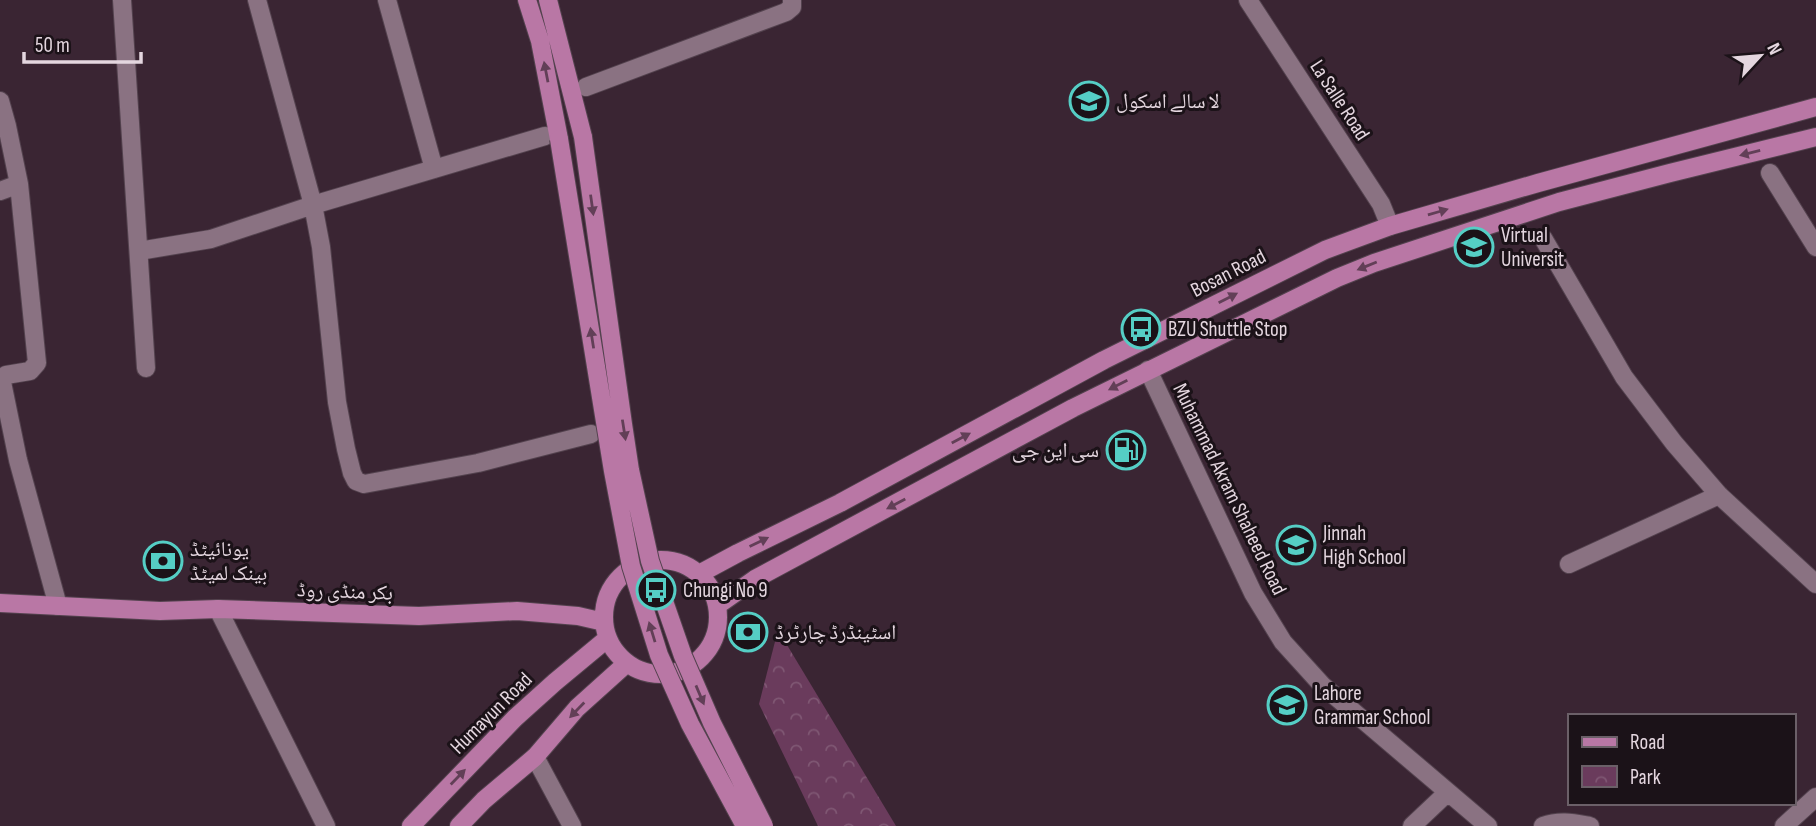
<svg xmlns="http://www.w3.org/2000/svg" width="1816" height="826" viewBox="0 0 1816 826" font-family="'Sofia Sans Condensed','Noto Naskh Arabic',sans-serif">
	<defs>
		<pattern id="park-crowns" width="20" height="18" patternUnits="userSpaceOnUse" patternTransform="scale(1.75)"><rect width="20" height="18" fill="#6a3b5c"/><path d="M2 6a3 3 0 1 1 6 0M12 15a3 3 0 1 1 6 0" fill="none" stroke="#7f5773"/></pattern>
	</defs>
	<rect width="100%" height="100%" fill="#3a2533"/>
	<path fill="url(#park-crowns)" d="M778,630L896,826H818L759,704Z"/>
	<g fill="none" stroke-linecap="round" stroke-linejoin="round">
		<defs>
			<path id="minor" d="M122,0L146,368
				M257,0L313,205L321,247L337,402L346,449L352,473L356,481L364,484L478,463L591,434
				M387,0L434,169
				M1248,0L1381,204L1390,226
				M586,87L786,12L792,7V0
				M0,101L7,126L19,184L37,363L30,371L6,375L2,380L3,387L18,460L58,606
				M1770,173L1816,247
				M0,191L19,184
				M1543,238L1624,377L1674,443L1719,495L1816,584
				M139,251L211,239L313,205L545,136
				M1148,370L1253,593L1283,642L1322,685L1488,826
				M1569,564L1719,495
				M218,609L326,826
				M535,757L572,826
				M1412,826L1448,792
				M1543,826C1560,820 1573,823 1590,826
				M1784,826L1816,797"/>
			<path id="major" d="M527,0L540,41L559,139
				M548,0L583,137
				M604 617a57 57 0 1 1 114 0a57 57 0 1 1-114 0Z
				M699,574L738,553L840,503L1104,360L1325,250L1390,226L1538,183L1816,107
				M0,603L160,611L218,609L419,616L517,611L578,616L604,622
				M718,605L755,579L1073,408L1337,278L1374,263L1559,202L1670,173L1816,137
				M411,826L515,718L555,682L608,638
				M459,826L484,800L535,757L577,708L627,663"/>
		</defs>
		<use href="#minor" stroke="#53424e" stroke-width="20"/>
		<use href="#major" stroke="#53424e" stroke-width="20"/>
		<use href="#minor" stroke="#8a7282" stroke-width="18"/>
		<use href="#major" stroke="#b977a5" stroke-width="18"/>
		<defs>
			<path id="major-bridge" d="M583,137L623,424L630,470L650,561L683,656L712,723L764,826
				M559,139L613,471L631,566L659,655L690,724L745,826"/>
		</defs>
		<use href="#major-bridge" stroke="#53424e" stroke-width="20" stroke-linecap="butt"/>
		<use href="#major-bridge" stroke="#b977a5" stroke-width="18"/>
	</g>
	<defs><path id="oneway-solid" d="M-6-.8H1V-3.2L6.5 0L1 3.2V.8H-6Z" transform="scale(1.75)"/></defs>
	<g fill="#623f57">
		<use href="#oneway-solid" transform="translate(546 72) rotate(-101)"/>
		<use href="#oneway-solid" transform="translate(1750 153) rotate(166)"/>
		<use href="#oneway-solid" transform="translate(592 205) rotate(82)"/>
		<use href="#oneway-solid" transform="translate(1438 212) rotate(-16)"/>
		<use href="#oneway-solid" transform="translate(1367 266) rotate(158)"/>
		<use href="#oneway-solid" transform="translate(1228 298) rotate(-27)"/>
		<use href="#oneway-solid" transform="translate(592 338) rotate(-99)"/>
		<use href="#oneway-solid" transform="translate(1118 385) rotate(153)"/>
		<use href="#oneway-solid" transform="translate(624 430) rotate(81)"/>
		<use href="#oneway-solid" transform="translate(961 438) rotate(-28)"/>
		<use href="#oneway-solid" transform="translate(896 504) rotate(152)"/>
		<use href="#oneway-solid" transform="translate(759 542) rotate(-26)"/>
		<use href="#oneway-solid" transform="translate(652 632) rotate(-107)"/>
		<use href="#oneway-solid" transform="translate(700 695) rotate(67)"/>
		<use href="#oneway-solid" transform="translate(577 710) rotate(134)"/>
		<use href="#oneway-solid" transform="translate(458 777) rotate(-46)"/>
	</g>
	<defs>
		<symbol id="school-ring" viewBox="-11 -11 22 22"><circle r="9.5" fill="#1b1218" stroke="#55cec5" stroke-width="1.5"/><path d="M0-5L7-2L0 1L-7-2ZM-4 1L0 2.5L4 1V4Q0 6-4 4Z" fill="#55cec5"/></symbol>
		<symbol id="bus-ring" viewBox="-11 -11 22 22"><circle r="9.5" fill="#1b1218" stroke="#55cec5" stroke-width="1.5"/><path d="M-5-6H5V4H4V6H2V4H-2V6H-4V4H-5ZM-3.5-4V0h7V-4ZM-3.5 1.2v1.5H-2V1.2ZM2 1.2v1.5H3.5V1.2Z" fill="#55cec5"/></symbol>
		<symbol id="fuel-ring" viewBox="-11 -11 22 22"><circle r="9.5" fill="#1b1218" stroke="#55cec5" stroke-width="1.5"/><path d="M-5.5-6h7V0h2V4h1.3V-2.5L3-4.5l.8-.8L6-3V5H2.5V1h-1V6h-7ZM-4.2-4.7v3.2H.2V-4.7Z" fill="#55cec5"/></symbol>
		<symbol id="bank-ring" viewBox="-11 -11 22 22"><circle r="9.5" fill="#1b1218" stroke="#55cec5" stroke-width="1.5"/><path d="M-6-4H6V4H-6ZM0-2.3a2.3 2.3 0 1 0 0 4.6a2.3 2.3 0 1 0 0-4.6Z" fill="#55cec5"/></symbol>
	</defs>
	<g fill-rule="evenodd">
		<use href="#school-ring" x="1067" y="79" width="44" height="44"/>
		<use href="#school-ring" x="1452" y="225" width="44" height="44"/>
		<use href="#bus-ring" x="1119" y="307" width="44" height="44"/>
		<use href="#fuel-ring" x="1104" y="428" width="44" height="44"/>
		<use href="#school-ring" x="1274" y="523" width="44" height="44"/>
		<use href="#bank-ring" x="141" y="539" width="44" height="44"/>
		<use href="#bus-ring" x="634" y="568" width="44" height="44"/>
		<use href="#bank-ring" x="726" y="610" width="44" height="44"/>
		<use href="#school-ring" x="1265" y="683" width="44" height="44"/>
	</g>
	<g text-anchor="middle" stroke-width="6" stroke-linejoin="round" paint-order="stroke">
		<g font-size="21" fill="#e4d6df" stroke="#1b1218">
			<text transform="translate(1340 100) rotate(57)" y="7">La Salle Road</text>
			<text transform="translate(1228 273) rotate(-27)" y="7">Bosan Road</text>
			<text transform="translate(1230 489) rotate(64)" y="7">Muhammad Akram Shaheed Road</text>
			<text transform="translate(345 591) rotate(2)" y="7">بکر منڈی روڈ</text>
			<text transform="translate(491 713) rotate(-45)" y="7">Humayun Road</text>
		</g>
		<g font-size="21" fill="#e4d6df" stroke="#1b1218" text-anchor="start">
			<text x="1116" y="108">لا سالے اسکول</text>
			<text x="1501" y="242">Virtual<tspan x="1501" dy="24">Universit</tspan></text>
			<text x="1168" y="336">BZU Shuttle Stop</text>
			<text x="1099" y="457" text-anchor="end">سی این جی</text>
			<text x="1323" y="540">Jinnah<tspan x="1323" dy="24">High School</tspan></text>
			<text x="190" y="556">یونائیٹڈ<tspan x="190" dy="24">بینک لمیٹڈ</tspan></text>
			<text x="683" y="597">Chungi No 9</text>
			<text x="775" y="639">اسٹینڈرڈ چارٹرڈ</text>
			<text x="1314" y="700">Lahore<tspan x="1314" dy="24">Grammar School</tspan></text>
		</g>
	</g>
	<rect x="1568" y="714" width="228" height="91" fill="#1b1218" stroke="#6b6068" stroke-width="2"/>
	<rect x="1582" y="737" width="35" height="10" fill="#b977a5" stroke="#6b6068" stroke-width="2"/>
	<text x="1630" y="749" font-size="21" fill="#e4d6df">Road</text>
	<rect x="1582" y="766" width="35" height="21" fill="url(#park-crowns)" stroke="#6b6068" stroke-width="2"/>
	<text x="1630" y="784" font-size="21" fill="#e4d6df">Park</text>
	<g transform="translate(1760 56) rotate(64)" stroke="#1b1218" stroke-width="5" paint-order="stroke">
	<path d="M0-5L12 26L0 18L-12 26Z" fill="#e4d6df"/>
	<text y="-10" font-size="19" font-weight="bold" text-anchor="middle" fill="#e4d6df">N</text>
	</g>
	<path d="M24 52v10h117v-10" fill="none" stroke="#e4d6df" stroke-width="3.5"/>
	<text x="35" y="52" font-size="21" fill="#e4d6df" stroke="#1b1218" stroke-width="5" paint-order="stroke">50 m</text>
</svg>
